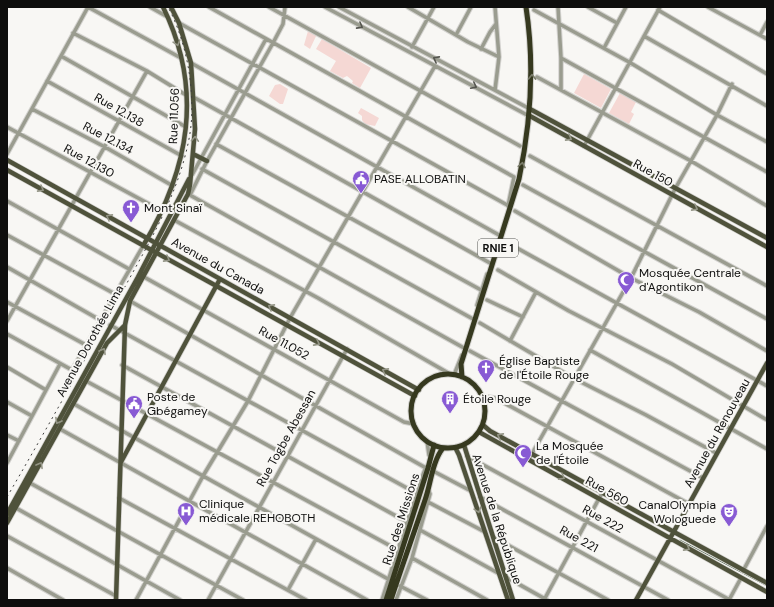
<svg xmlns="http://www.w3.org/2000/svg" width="774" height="607" viewBox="0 0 774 607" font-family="'DM Sans',sans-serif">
	<rect width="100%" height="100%" fill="#f8f7f4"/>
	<path fill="#f5d8d4" d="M308,31L316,32L317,34L310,49L304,45Z
		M322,39L371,68L360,88L352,83L353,81L347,76L343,78L330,71L336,61L316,49Z
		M584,74L611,89L601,108L574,93Z
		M280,84L288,89L283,104H280L269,96L275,85Z
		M620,93L636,102L631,112L634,114L629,124L609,113Z
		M361,108L379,118L375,126L365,124L362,120V116L358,113Z"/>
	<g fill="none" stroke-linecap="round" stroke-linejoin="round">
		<path stroke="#728270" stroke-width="1" d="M680,540L767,586"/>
		<defs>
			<path id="minor" d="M88,7L181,58
				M150,7L166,16
				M209,7L514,177L508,206
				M269,7L520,146
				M325,7L529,116
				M339,7L530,109
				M408,7L468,42L499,57
				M495,7L499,57L495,90
				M558,7L561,58V90
				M588,7L617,23
				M708,7L767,39
				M534,10L629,62L717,115L767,142
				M658,10L767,74
				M179,23L509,206
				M73,33L147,71L186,95
				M456,35L471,7
				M760,35L767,22
				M644,36L767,106
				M412,47L434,7
				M604,48L626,7
				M481,49L490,32L496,24
				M61,56L186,127
				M561,58L767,172
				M191,63L499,235
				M537,77L691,161L767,206
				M47,81L182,156
				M195,98L490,263
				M32,109L105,147L173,186
				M7,127L162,211
				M216,144L481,290
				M584,146L660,7
				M7,154L88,7
				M530,156L767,286
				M202,169L473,319
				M192,175L266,39
				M523,185L767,319
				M188,194L464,348
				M190,195L207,161L273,43L283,24L285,7
				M7,201L129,269
				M515,211L631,278L699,312L767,351
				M174,220L318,298L450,374
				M7,235L115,294
				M506,242L767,386
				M7,267L100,320
				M498,270L569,311L672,364L767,420
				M144,277L404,422L414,424
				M487,300L523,317
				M130,301L426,468
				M7,302L86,345
				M477,305L487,274
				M7,321L147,71
				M480,323L575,379L646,415L716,453
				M110,325L416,493
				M7,334L72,370L143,246
				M510,341L536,292
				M590,350L767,449
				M470,351L703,478
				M122,365L407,522
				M7,367L46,390
				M454,375L462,355
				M86,381L398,550
				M482,396L495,398L689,504
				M7,402L32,416
				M74,404L388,579
				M60,429L367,600
				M7,435L19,441
				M427,441L429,455
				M467,456L730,600
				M529,459L631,278L675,189L717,115L732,84
				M7,463L60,364
				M433,471L471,491
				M30,483L243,600
				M480,497L668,600
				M119,498L306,600
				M428,502L485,532
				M16,508L180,600
				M420,530L498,573
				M7,536L116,596
				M493,537L608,600
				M412,558L487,600
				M7,568L63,600
				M743,571L767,526
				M506,577L547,600
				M400,586L427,600
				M288,590L316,539
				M136,600L203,476L248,401L290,318L435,66
				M208,600L347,349
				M382,600L416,493L426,467
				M396,600L412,558L430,494L428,489
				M544,600L602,493
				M729,600L741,578"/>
			<path id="major" d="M530,109L767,238
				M530,116L767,247
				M193,154L207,161
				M7,160L419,390
				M7,170L415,396
				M143,246C189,169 204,90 163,7
				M483,425L490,431L767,583
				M479,432L767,592
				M464,445L513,600
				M455,447L459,455L508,600
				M121,462L220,279
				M7,514L138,277L189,179
				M7,523L107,343L125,325
				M116,600L125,325L130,301L188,194L190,185L195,129L191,63L179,23L171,7
				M636,600L767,363"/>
			<path id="highway" d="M411 411a37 37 0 1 1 74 0a37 37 0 1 1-74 0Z
				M462,377L461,364L519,179C531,122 535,66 526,7
				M386,600L428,468L434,445
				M391,600C402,566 414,533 425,500C431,483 432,462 443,448"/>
		</defs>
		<use href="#minor" stroke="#d3d2cf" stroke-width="5.5"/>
		<use href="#major" stroke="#d3d2cf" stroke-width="6"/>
		<use href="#highway" stroke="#d3d2cf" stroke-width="7"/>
		<use href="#minor" stroke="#9a9c8f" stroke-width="3.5"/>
		<use href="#major" stroke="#4f523b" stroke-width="4.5"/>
		<use href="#highway" stroke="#36391f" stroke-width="5"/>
		<path stroke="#40403f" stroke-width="1" stroke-dasharray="2 4" stroke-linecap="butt" d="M7,497C46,430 84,362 121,294C148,244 178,196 189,139C197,98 188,44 168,7"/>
	</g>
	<defs><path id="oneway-chevron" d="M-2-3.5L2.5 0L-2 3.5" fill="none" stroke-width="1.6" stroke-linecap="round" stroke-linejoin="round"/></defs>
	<g stroke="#54554e">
		<use href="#oneway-chevron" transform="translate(360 26) rotate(29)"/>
		<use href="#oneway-chevron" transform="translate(436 59) rotate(-152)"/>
		<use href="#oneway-chevron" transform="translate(474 86) rotate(27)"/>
	</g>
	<g stroke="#939485">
		<use href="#oneway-chevron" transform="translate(177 43) rotate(73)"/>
		<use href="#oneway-chevron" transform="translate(569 138) rotate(29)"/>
		<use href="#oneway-chevron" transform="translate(195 139) rotate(-87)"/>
		<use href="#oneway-chevron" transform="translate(41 189) rotate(29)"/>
		<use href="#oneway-chevron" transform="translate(695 208) rotate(28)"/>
		<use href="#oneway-chevron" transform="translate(109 217) rotate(-151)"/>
		<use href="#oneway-chevron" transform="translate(167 259) rotate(29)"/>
		<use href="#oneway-chevron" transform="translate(271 307) rotate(-151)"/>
		<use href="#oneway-chevron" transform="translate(317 343) rotate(28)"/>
		<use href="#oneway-chevron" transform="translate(103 351) rotate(-61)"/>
		<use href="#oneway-chevron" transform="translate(385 371) rotate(-151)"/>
		<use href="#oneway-chevron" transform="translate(58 421) rotate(119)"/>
		<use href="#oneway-chevron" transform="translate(500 436) rotate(-152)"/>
		<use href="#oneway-chevron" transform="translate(40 465) rotate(-61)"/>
		<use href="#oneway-chevron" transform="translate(562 477) rotate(29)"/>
		<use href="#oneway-chevron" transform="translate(478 510) rotate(72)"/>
		<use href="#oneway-chevron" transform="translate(687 548) rotate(29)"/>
	</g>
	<g stroke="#7a7c6a">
		<use href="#oneway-chevron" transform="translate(532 77) rotate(-89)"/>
		<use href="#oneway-chevron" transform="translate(522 165) rotate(-79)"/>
	</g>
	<defs>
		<symbol id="civic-pin" viewBox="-11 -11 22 30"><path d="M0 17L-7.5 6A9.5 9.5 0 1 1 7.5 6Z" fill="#885ad4" stroke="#f8f7f4"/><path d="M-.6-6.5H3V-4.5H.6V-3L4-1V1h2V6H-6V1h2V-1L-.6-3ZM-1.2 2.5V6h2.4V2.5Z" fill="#fff"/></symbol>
		<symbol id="church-pin" viewBox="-11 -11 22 30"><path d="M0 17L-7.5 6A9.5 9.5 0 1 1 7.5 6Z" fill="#885ad4" stroke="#f8f7f4"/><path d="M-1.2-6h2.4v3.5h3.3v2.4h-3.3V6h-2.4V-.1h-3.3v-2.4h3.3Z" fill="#fff"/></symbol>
		<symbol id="mosque-pin" viewBox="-11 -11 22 30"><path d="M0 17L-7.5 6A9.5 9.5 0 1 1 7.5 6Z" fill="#885ad4" stroke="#f8f7f4"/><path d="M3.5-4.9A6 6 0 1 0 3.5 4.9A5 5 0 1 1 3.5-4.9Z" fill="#fff"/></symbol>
		<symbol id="building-pin" viewBox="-11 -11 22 30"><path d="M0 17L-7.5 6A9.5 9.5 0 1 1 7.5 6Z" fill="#885ad4" stroke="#f8f7f4"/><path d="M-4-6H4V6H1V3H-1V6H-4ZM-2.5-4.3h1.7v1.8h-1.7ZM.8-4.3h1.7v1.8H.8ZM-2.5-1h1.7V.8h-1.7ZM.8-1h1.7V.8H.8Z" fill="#fff"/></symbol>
		<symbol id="hospital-pin" viewBox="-11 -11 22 30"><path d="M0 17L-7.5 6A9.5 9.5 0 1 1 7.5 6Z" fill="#885ad4" stroke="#f8f7f4"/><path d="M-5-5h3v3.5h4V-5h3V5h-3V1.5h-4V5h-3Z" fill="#fff"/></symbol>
		<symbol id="theatre-pin" viewBox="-11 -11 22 30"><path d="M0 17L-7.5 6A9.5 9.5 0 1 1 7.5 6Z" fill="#885ad4" stroke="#f8f7f4"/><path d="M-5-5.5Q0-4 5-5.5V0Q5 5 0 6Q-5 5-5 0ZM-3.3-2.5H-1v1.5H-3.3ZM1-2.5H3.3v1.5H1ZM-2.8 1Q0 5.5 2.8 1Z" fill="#fff"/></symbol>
	</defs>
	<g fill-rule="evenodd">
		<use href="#civic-pin" x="351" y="169" width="20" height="27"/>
		<use href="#church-pin" x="121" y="198" width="20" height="27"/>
		<use href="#mosque-pin" x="616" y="270" width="20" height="27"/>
		<use href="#church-pin" x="476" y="358" width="20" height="27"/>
		<use href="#building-pin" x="440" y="389" width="20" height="27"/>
		<use href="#civic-pin" x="124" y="394" width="20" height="27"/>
		<use href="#mosque-pin" x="513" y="443" width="20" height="27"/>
		<use href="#hospital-pin" x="176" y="501" width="20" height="27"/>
		<use href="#theatre-pin" x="719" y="502" width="20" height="27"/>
	</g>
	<g text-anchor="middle" stroke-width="4" stroke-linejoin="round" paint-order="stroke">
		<rect fill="#f8f7f4" stroke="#545452" stroke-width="1" x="478" y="239" width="40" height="18" rx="3"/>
		<g font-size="11" font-weight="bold" fill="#0e0e0d">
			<text x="498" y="252">RNIE 1</text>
		</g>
		<g font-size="12" fill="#0e0e0d" stroke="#f8f7f4">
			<text transform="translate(119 110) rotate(30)" y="4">Rue 12.138</text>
			<text transform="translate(174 116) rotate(-88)" y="4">Rue 11.056</text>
			<text transform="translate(108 138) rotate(28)" y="4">Rue 12.134</text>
			<text transform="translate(89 161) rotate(29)" y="4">Rue 12.130</text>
			<text transform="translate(653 173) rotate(29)" y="4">Rue 150</text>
			<text transform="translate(218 266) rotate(29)" y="4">Avenue du Canada</text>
			<text transform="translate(90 341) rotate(-61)" y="4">Avenue Dorothée Lima</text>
			<text transform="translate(284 343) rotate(29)" y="4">Rue 11.052</text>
			<text transform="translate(717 433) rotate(-61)" y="4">Avenue du Renouveau</text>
			<text transform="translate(286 438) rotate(-61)" y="4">Rue Togbe Abessan</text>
			<text transform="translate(607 491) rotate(29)" y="4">Rue 560</text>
			<text transform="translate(401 519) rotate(-72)" y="4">Rue des Missions</text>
			<text transform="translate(497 519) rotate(72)" y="4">Avenue de la République</text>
			<text transform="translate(603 519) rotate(29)" y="4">Rue 222</text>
			<text transform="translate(579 539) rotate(29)" y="4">Rue 221</text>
		</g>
		<g font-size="12" fill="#0e0e0d" stroke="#f8f7f4" text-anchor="start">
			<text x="374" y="183">PASE ALLOBATIN</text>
			<text x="144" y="212">Mont Sinaï</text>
			<text x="639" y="277">Mosquée Centrale<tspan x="639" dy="14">d'Agontikon</tspan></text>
			<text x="499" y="365">Église Baptiste<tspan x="499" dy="14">de l'Étoile Rouge</tspan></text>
			<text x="147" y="401">Poste de<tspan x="147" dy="14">Gbégamey</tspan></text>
			<text x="463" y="403">Étoile Rouge</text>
			<text x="536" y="450">La Mosquée<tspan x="536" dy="14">de l'Étoile</tspan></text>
			<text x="199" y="508">Clinique<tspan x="199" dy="14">médicale REHOBOTH</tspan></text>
			<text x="716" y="509" text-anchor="end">CanalOlympia<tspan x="716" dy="14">Wologuede</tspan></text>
		</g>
	</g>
	<rect width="774" height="607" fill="none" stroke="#0e0e0d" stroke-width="16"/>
</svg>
